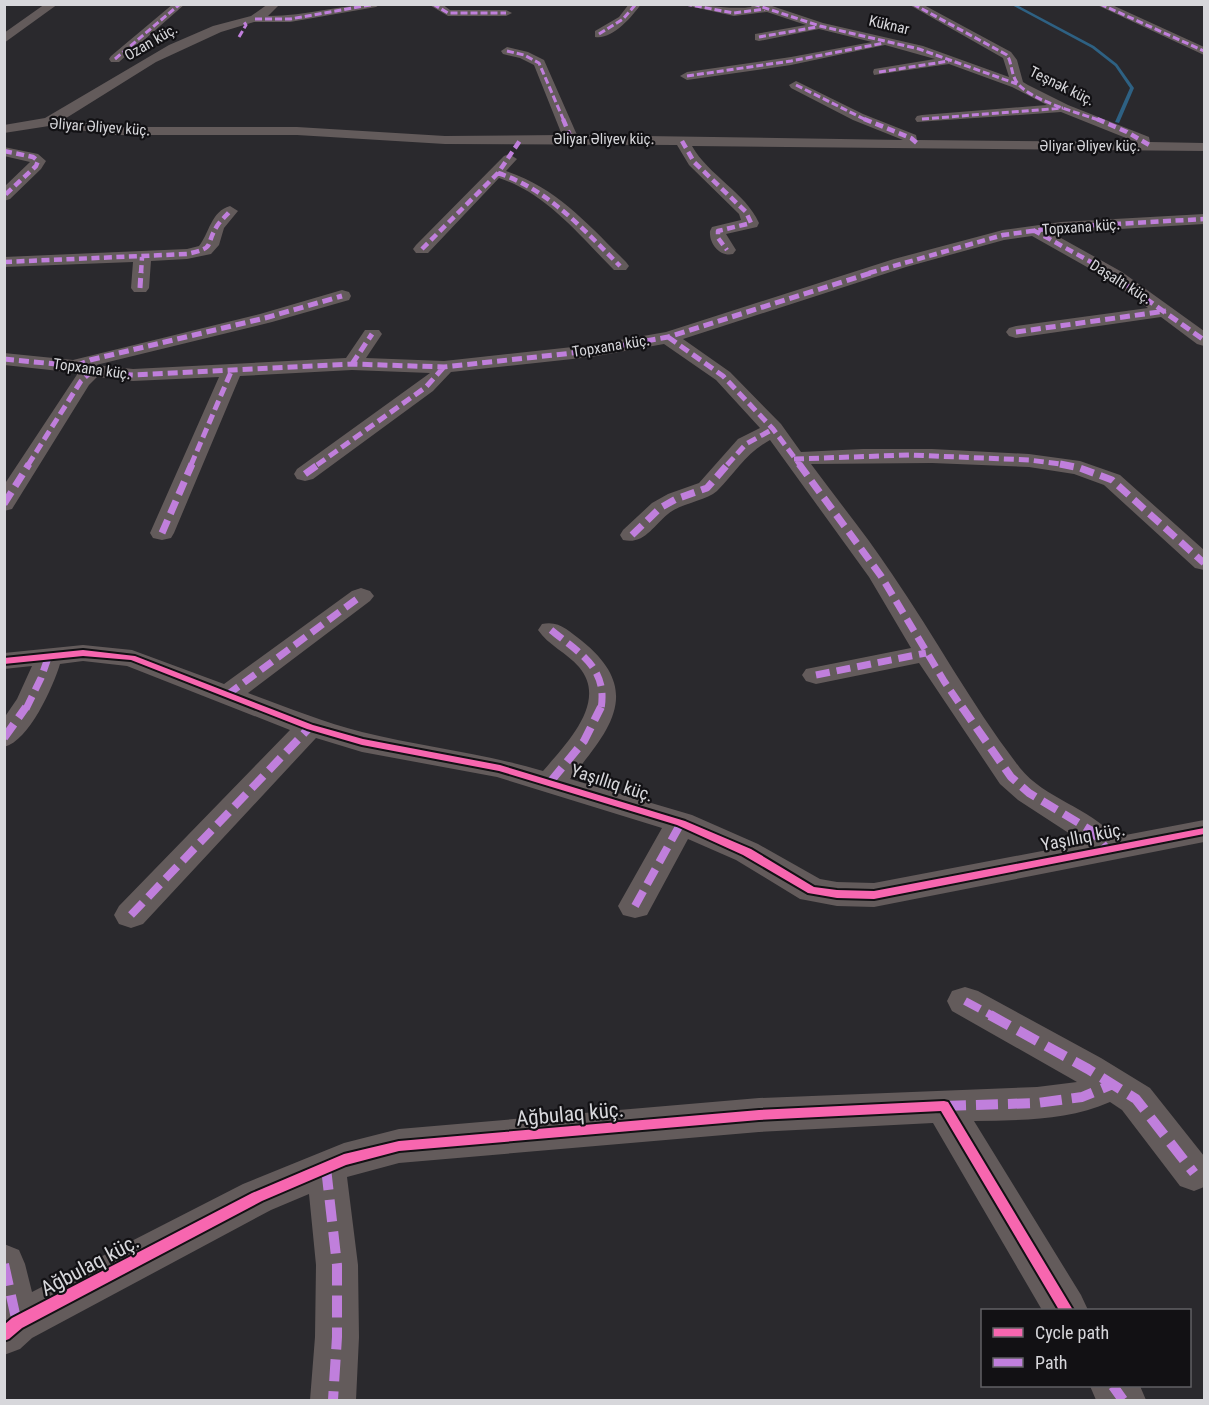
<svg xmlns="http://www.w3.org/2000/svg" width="1209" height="1405" viewBox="0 0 1209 1405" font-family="'Roboto Condensed',sans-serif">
	<rect width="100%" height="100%" fill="#2a292d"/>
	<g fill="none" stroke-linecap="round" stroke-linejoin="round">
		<path fill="#2e6183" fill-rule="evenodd" d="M1015,4L1094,46L1117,64L1134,88L1119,123L1115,122L1130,88L1115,66L1092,48L1010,4Z"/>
		<path fill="#635b5b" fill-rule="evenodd" d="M45,4H58L4,43V33Z
			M173,4H185L119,62H111L109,59L111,56Z
			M268,4H280L268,16C306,16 343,4 381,4L376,7L290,22H254L221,32L156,62L63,120L116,127H297L445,136L562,135L534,65L520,58L503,54L501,51L507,47L528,52L544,60L577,135L903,140L853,120L791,88L789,85L796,81L863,114L916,135L917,140L1136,142L1061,112L917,122L915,119L917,116L922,115L1047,105L1012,87L949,64L874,75L873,72L874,69L935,59L885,45L791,65L687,80L680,76L687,72L791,57L872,42L819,29L759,41L755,40V34L806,25L767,12L734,16L680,4C704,4 728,10 752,7L748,4H766L823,23L923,46L1009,77L1003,58L908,4H922L1011,52L1017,60L1023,82L1028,85L1068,105L1149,137L1150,142L1204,143V151L692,146C709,176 745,192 759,223L757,227L726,234L736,250L733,254C720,257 709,244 710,231L712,227L741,220L739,214L689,165L677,145L445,144L297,135H116L49,126L4,133V125L45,118L169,45L213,26L251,16Z
			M428,4H442L450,10H506L512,13L506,16H448Z
			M629,4H641C632,17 612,40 595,37V31L619,17Z
			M1095,4H1110L1204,47V55Z
			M4,147L38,154L46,161L41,169L10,199L4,201V187L30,162L4,156Z
			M509,154L517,159L506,171C556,187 590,226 626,262L629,266L626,270H614C579,235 547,194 499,178L428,253H416L413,249L416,245L504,156Z
			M230,206L238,211L224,228L219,245L211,254L187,259L151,261L149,288L146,292H134L131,288L133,262L4,267V257L187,249L199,246C209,234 211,211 230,206Z
			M1204,214V224L1052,233L1122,272L1204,331V346L1197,344L1161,317L1016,338L1009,336L1006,332L1009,328L1016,326L1148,308L1110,280L1032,236L1004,240L906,267L683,339L730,372L781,424L801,452L863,449H932L1029,454L1080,461L1120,475L1204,550V570L1195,568L1104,485L1074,474L1029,467L932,463L811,464C838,501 867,536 892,574C936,638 972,706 1020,768C1045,799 1089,807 1115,837L1204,820V842L874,907L837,906L800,899L736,860L688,839L647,915L635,918L623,915L618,906L662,828L497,777L362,752L316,738L143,924L131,928L119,924L114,915L119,906L290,730L127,666L83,661L60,664C53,687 29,741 4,747V718L17,699L32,666L4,669V653L83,645L132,650L224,684L352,591L361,588L370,591L374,596L370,601L248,693C286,707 323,722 362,732C422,747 483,753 543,771C565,745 609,702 579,667C567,653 548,645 538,630L542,624C559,620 569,631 582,641C644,691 610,730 570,779L692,815L758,844L820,879L837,882L874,883L1084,843L1018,800L1000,784L919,663L816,684L806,681L802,675L806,669L911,648L869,577L770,440C746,453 736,472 717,491C706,501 681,503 668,514C653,526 644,545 623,540L620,535L623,530L652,503L668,494L699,483L738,439L760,428L716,380L664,344L591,357L451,372L433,391L313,479L305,481L297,479L294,474L297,469L430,373L352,370L240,376L174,533L171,538L162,540L153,538L150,533L219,377L133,381L97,377L89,385L12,509L4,511V485L78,373L4,365V353L73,360L260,314L342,290L349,292L351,296L349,300L272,322L96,365L133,369L346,358L365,330H379L382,334L366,358L444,361L591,345L666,332L894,259L1003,230L1061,222Z
			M965,987L978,991L1101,1058L1150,1088L1204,1156V1187L1194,1191L1180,1186L1122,1110L1110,1102C1067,1121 1020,1120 974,1121L1081,1295L1088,1310H1042L933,1123L759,1132L399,1163L347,1177L358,1265L359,1337L356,1400H310L315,1337L316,1265L309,1194L271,1210L32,1338L20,1349L4,1355V1244L19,1250L25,1264L32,1292L243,1184L344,1143L399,1129L759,1098L1037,1087L1077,1082L952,1011L947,1001L952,991Z
			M1090,1386H1140L1146,1400H1096Z"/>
		<path stroke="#c07fdc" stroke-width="3" stroke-dasharray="7 3" stroke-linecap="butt" d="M433,4L448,13H506
			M685,4L734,13L765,9
			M753,4L820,26L919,49L1017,84
			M913,4L1007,55C1012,63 1011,73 1016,81C1027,100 1080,113 1101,121
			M1100,4L1204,51
			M255,19H290L376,4
			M599,34L623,19L636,4
			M239,37L246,25L244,22
			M759,37L817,27
			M507,51L524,55L539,63L564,121
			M115,59L180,4
			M879,72L949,61
			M687,76L791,61L884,43
			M796,85L868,121
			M922,119L1063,108"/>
		<path stroke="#c07fdc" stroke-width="4.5" stroke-dasharray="8 4.5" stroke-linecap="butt" d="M563,119L571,138
			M864,119L911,138L919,145
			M1097,119L1127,132L1151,146
			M682,141L694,162L746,212L751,223L718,231V238L727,250
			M4,151L33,157L38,161L36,166L4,196
			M498,173C549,190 583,229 620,266
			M1033,230L1111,273
			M422,249L498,173L521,139
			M4,262L187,254C217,247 204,247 217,226C220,221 226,216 230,211
			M141,273L142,257
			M869,273L1003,235L1061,227L1204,219"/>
		<path stroke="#c07fdc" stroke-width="5" stroke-dasharray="10 5" stroke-linecap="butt" d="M1108,272L1204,340
			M140,288L141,272
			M1016,332L1166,311
			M668,337L723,376L773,429L800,465
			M4,359L76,366L111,374L133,375L352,364L444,367L591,351L668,337L874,272
			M352,364L372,334
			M76,366L90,360L265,318L342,296
			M794,459L909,455L1029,460L1068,465
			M28,465L81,381L92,371
			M191,465L231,372
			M317,465L426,387L444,367
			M727,465L746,444L773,429"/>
		<path stroke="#c07fdc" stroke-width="7" stroke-dasharray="14 7" stroke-linecap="butt" d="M799,464L881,576L944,681L963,709
			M1060,464L1080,468L1112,480L1204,563
			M305,474L319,464
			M4,504L29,464
			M162,533L192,464
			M632,535L660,508L676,499L707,488L728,464
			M551,630C579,653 608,667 601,709
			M816,675L926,653
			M227,695L361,596
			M26,709L41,678L49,655"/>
		<path stroke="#c07fdc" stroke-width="8" stroke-dasharray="17 8" stroke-linecap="butt" d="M962,707L1011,777L1029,793L1092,831L1107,849
			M4,738L26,707
			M551,781L584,741L601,707
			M635,906L681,823
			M131,915L310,727
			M965,1001L993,1016"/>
		<path stroke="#c07fdc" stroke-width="10" stroke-dasharray="22 10" stroke-linecap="butt" d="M990,1015L1088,1069L1136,1099L1194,1173
			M944,1106L1037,1103L1082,1097L1113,1084
			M326,1168L337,1265V1337L333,1400
			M4,1264L17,1323
			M1113,1386L1123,1400"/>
		<defs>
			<path id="cycleway" d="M83,650L135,656L313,725L363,739L500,765L685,821L751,849L814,887L837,890L874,891L1204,828V834L874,899L837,898L808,893L743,855L677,825L499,771L362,745L307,729L131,660L83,656L4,664V658Z
				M944,1101L948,1102L1073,1310H1059L941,1111L759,1120L399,1151L346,1165L262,1201L22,1328L9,1339L4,1341V1325L12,1318L252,1193L344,1154L399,1141L759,1110Z"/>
		</defs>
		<use href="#cycleway" stroke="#121114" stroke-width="4"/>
		<use href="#cycleway" fill="#f766af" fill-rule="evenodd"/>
	</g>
	<g text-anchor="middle" stroke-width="4.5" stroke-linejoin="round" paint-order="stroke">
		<g font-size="15" fill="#d7d7db" stroke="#121114">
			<text transform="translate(889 25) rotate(13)" y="5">Küknar</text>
			<text transform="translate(151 42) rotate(-30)" y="5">Ozan küç.</text>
			<text transform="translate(1062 86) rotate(26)" y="5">Teşnək küç.</text>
			<text transform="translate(100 127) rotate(4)" y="5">Əliyar Əliyev küç.</text>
			<text x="604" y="144">Əliyar Əliyev küç.</text>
			<text x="1090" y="151">Əliyar Əliyev küç.</text>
			<text transform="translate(1081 227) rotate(-4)" y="5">Topxana küç.</text>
			<text transform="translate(1121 282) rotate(32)" y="5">Daşaltı küç.</text>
			<text transform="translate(611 346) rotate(-9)" y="5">Topxana küç.</text>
			<text transform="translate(92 369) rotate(8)" y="5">Topxana küç.</text>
		</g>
		<g font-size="18" fill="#d7d7db" stroke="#121114">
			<text transform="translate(612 783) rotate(18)" y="6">Yaşıllıq küç.</text>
			<text transform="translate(1083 837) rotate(-11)" y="6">Yaşıllıq küç.</text>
		</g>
		<g font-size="21" fill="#d7d7db" stroke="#121114">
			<text transform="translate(570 1114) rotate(-5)" y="7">Ağbulaq küç.</text>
			<text transform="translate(90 1265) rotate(-28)" y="7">Ağbulaq küç.</text>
		</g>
	</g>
	<rect width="1209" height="1405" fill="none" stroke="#d7d7db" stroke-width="12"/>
	<rect x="981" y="1309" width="210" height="78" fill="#121114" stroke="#616064" stroke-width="1.5"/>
	<rect x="993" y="1328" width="30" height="9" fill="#f766af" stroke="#616064" stroke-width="1.5"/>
	<text x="1035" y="1339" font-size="18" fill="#d7d7db">Cycle path</text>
	<rect x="993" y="1358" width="30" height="9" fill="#c07fdc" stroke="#616064" stroke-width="1.5"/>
	<text x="1035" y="1369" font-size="18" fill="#d7d7db">Path</text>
</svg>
